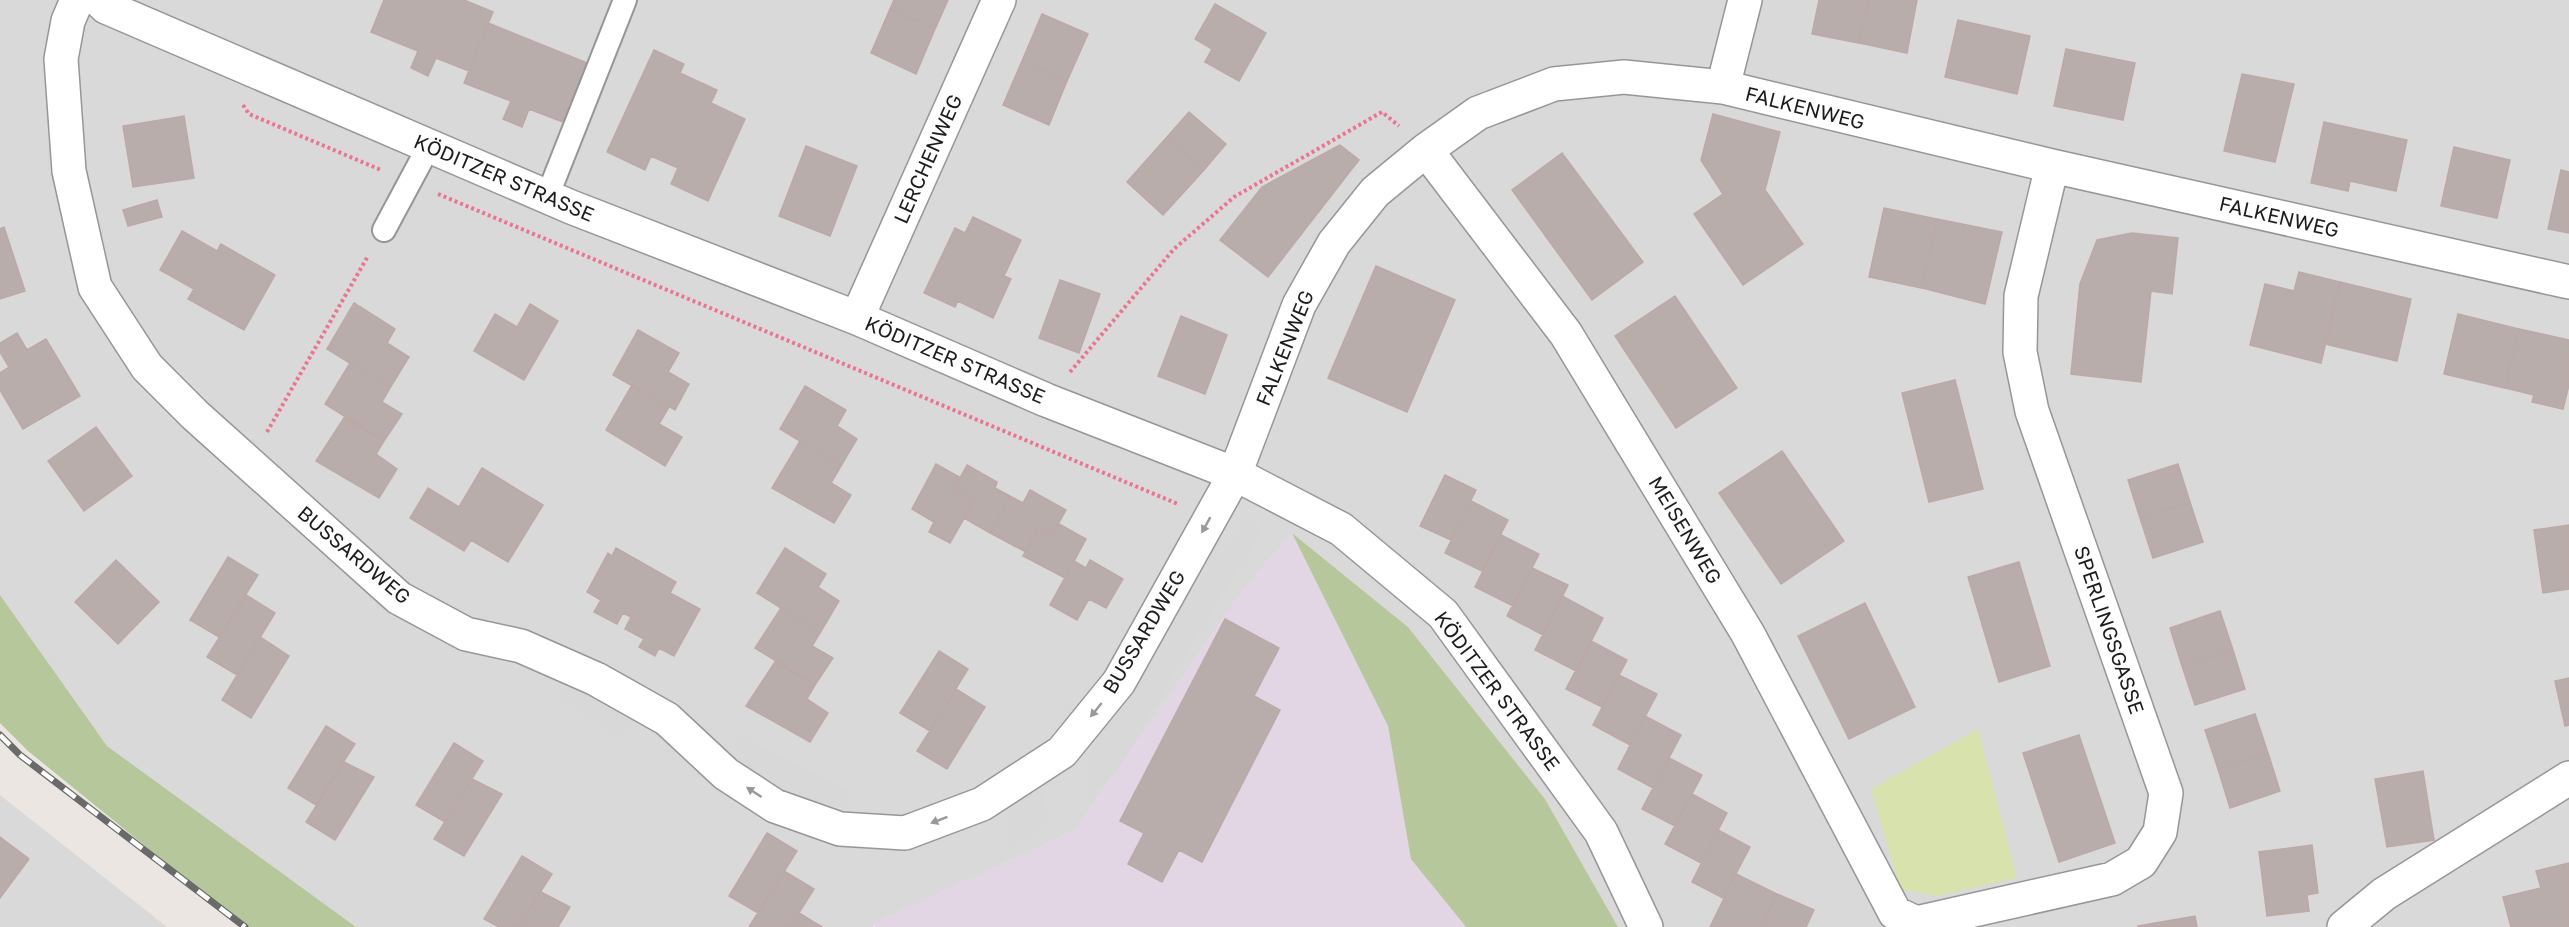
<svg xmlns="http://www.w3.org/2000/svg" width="2569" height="927" viewBox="0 0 2569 927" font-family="'Golos Text',sans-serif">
	<rect width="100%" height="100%" fill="#ece6e2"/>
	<path fill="#dad9d9" d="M0,0H2569V927H1618L1545,799L1408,627L1292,533L1244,589L1075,830L875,923L873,927H356L107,746L0,595Z
		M0,795L167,927H0Z"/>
	<path fill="#e2d5e4" d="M1292,533L1388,726L1411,858L1466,927H875V923L1075,830L1244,589Z"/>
	<path fill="#d7e2ad" d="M1978,729L2017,878L1937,896L1900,889L1871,789Z"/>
	<path fill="#b6c79b" d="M1292,533L1408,627L1545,799L1618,927H1466L1411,859L1388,726Z
		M0,595L107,746L356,927H245L28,751L0,723Z"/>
	<path fill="#d8d8d8" d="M1249,520L1262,532L1188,649L1118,770L1090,796L1088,755L1156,638Z
		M572,678L633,713L619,734L559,697Z
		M738,734L848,790L850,816L737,770Z
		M1041,783L1049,822L1010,844L1005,805Z"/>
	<path fill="#b9adac" stroke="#bca9a6" stroke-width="1.5" d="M384,0H464L493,12L469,71L436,58L428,76L411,68L418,51L371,32Z
		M894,0H948L935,29L890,9Z
		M1819,0H1868L1859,43L1812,34Z
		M1868,0H1917L1907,53L1859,43Z
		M1215,4L1266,33L1239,81L1205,62L1212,49L1195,39Z
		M890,9L935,29L916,74L871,53Z
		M1042,14L1088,34L1067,81L1022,61Z
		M1958,20L2030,36L2017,94L1945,77Z
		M488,23L587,63L563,122L529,109L522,127L503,119L511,101L464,83Z
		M2066,49L2135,63L2123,120L2054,106Z
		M654,50L684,64L680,73L717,90L711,103L745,119L708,201L671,184L678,168L651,156L645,170L607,152Z
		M1022,61L1067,81L1049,125L1003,105Z
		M2242,74L2294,84L2275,162L2224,151Z
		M1189,112L1226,144L1204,170L1167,137Z
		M1713,114L1780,132L1765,190L1803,244L1743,285L1694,214L1723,194L1701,160Z
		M184,116L194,178L133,187L123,126Z
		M2324,122L2407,140L2396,191L2350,181L2348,191L2311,183Z
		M1167,137L1204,170L1163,215L1127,182Z
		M1340,145L1359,160L1268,277L1220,240L1262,187Z
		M806,146L857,166L830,236L779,216Z
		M2454,147L2510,160L2497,218L2441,206Z
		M1562,153L1643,262L1592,300L1512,190Z
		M2561,170L2569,172V233L2548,229Z
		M157,200L162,217L128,226L123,210Z
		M1884,208L1937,219L1922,288L1869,277Z
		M973,217L1021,240L1004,276L1011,279L993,318L958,301L955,307L924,293L955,228L965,233Z
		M1937,219L2002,232L1985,304L1922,288Z
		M4,227L25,291L0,299V229Z
		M182,231L217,251L221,244L275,275L244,330L188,299L194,289L160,270Z
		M2132,233L2178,238L2172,294L2151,291L2141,382L2071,374L2080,284L2097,240Z
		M1376,266L1455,300L1407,412L1328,378Z
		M2299,272L2340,282L2321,363L2250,345L2265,284L2294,291Z
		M1060,280L1100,294L1079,353L1039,338Z
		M2340,282L2411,299L2397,361L2325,344Z
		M1675,296L1737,388L1676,428L1615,336Z
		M354,303L395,329L387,343L409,357L390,388L327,349Z
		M530,304L558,321L524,380L474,351L495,314L517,327Z
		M2458,314L2519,329L2505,388L2444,374Z
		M1181,316L1227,335L1205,394L1158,376Z
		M2519,329L2569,340V385L2563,409L2532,402L2534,395L2505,388Z
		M638,330L679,353L668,372L689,384L675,410L613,375Z
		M17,333L27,350L46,339L80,396L23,429L0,390V373L9,367L0,352V343Z
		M350,363L390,388L382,402L402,414L384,441L325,404Z
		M1955,380L1983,489L1929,502L1902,393Z
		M632,385L669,407L659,424L682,437L665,466L606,430Z
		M805,386L846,410L837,426L857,439L841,466L780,429Z
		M344,418L384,441L376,454L397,469L379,498L316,461Z
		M96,427L132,476L84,511L48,461Z
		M800,441L841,466L831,483L851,495L834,523L772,488Z
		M1782,451L1844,541L1781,584L1719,493Z
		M936,464L961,478L954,489L974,501L950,543L929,532L934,522L912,509Z
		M2178,464L2190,502L2140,518L2128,480Z
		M967,465L997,482L995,488L1010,496L990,533L964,518L974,501L954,489Z
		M482,468L543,505L508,562L471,540L464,551L410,518L428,488L459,507Z
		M1445,475L1476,490L1451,540L1420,526Z
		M1030,490L1066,510L1052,535L1039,527L1026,552L990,533L1010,496L1023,503Z
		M1471,501L1508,520L1482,571L1445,553Z
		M2190,502L2203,542L2153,558L2140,518Z
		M1059,524L1086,539L1065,578L1023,556L1039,527L1052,535Z
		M2569,525V589L2543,593L2534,530Z
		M1501,535L1539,554L1513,606L1475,587Z
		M616,548L676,582L670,593L700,609L674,656L659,648L655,656L639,647L644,639L625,629L631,617L623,613L617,624L594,612L601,600L587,592L608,553L612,556Z
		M785,548L826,574L818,587L839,601L820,633L757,593Z
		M228,557L258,575L219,637L190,620Z
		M116,560L159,602L118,644L75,602Z
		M1090,560L1123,579L1106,608L1089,599L1077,620L1050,605L1074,561L1086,568Z
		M2019,562L2050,666L1999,682L1968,577Z
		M1532,568L1568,585L1543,635L1507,616Z
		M246,595L275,613L237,675L207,657Z
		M1562,596L1603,618L1576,671L1535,650Z
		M1865,603L1915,707L1849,739L1798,636Z
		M781,608L820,633L812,646L833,658L815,685L755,648Z
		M2220,611L2233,650L2182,666L2170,628Z
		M1225,619L1279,648L1254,696L1280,710L1202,862L1179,850L1162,882L1128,864L1144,833L1120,821Z
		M260,637L289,656L251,718L222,700Z
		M1591,641L1627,660L1602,707L1566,689Z
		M2233,650L2245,689L2195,705L2182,666Z
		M939,651L968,669L930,731L900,713Z
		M775,662L815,685L807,699L828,713L810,742L746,706Z
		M1619,675L1657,694L1630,745L1593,725Z
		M2569,678V725L2565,726L2555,681Z
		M956,689L985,707L947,769L917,751Z
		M2255,714L2268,753L2218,769L2205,730Z
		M1645,716L1681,735L1653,788L1618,769Z
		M326,726L355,744L316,805L288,788Z
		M2079,735L2115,843L2059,862L2023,753Z
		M454,743L483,761L445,822L416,805Z
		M2268,753L2280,791L2230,808L2218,769Z
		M1669,758L1702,775L1675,826L1642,809Z
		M344,762L374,777L335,840L306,822Z
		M2423,771L2434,840L2387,847L2375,779Z
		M472,779L502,794L464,856L434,839Z
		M1692,794L1727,813L1701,863L1665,844Z
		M1718,830L1750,847L1723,898L1692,882Z
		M767,833L797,851L758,913L729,896Z
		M0,837L29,859L0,898Z
		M2312,845L2318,893L2307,895L2309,911L2267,916L2259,852Z
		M522,856L552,874L518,927H499L484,919Z
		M2569,863V927H2511L2503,897L2541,888L2536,871Z
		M784,871L814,889L790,927H749Z
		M1736,874L1777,894L1761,927H1710Z
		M541,892L570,907L558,927H518Z
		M1777,894L1814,910L1806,927H1761Z
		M799,913L822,927H790Z
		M2195,916L2197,927H2139L2138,926Z"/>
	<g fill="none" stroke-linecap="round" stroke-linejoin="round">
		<defs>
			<path id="lane" d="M547,197L625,0
				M384,230L429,146"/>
			<path id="street" d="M77,0L68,21L61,59L69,171L95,287L147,367L195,415L399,598L466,634L521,646L596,679L667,719L726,774L775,806L840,829L905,833L982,804L1062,752L1119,682L1235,474L1299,305L1334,243L1375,192L1426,150L1478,113L1554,84L1624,77L1723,87L2052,166L2569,282
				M99,0L106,7L571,207L857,318L1046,400L1235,474L1341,529L1443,614L1601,832L1646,927
				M1723,87L1745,0
				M1426,150L1566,334L1748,634L1895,913L1916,923L2112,879L2141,862L2160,832L2166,793L2032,411L2020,352L2021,296L2052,166
				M857,318L999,0
				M2344,927L2384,894L2569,778"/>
		</defs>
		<use href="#lane" stroke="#969696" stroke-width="26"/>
		<use href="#street" stroke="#969696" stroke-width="36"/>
		<path stroke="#ea758d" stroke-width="4" stroke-dasharray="3 3" stroke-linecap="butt" d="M243,105L249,114L381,170
			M438,194L1178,504
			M1070,372L1174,249L1234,197L1382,112L1399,126
			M267,432L368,256"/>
		<use href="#lane" stroke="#fff" stroke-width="22"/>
		<use href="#street" stroke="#fff" stroke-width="33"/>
		<defs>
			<path id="rail" d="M0,735L20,755L245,927"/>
		</defs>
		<use href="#rail" stroke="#6a6a6a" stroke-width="7"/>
		<use href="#rail" stroke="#fff" stroke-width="4.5" stroke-dasharray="14" stroke-linecap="butt"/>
	</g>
	<defs><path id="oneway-solid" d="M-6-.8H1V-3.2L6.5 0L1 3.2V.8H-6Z" transform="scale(1.5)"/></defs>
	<g fill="#999">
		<use href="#oneway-solid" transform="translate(1206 525) rotate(119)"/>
		<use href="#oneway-solid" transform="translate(1096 710) rotate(129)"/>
		<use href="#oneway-solid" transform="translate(754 792) rotate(-147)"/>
		<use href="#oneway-solid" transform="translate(939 820) rotate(159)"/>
	</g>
	<g text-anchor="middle" stroke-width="4.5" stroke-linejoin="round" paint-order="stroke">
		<g font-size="20" fill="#1c1c1c" stroke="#fff">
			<text transform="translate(1805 108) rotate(14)" y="7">FALKENWEG</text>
			<text transform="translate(928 159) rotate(-66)" y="7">LERCHENWEG</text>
			<text transform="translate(504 178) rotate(23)" y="7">KÖDITZER STRASSE</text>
			<text transform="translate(2279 217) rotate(13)" y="7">FALKENWEG</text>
			<text transform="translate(1285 348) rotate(-68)" y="7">FALKENWEG</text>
			<text transform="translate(955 360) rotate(23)" y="7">KÖDITZER STRASSE</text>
			<text transform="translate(1685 530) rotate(59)" y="7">MEISENWEG</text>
			<text transform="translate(354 555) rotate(40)" y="7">BUSSARDWEG</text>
			<text transform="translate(2109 630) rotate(71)" y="7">SPERLINGSGASSE</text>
			<text transform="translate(1144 632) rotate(-59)" y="7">BUSSARDWEG</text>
			<text transform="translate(1497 691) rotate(53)" y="7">KÖDITZER STRASSE</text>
		</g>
	</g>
</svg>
